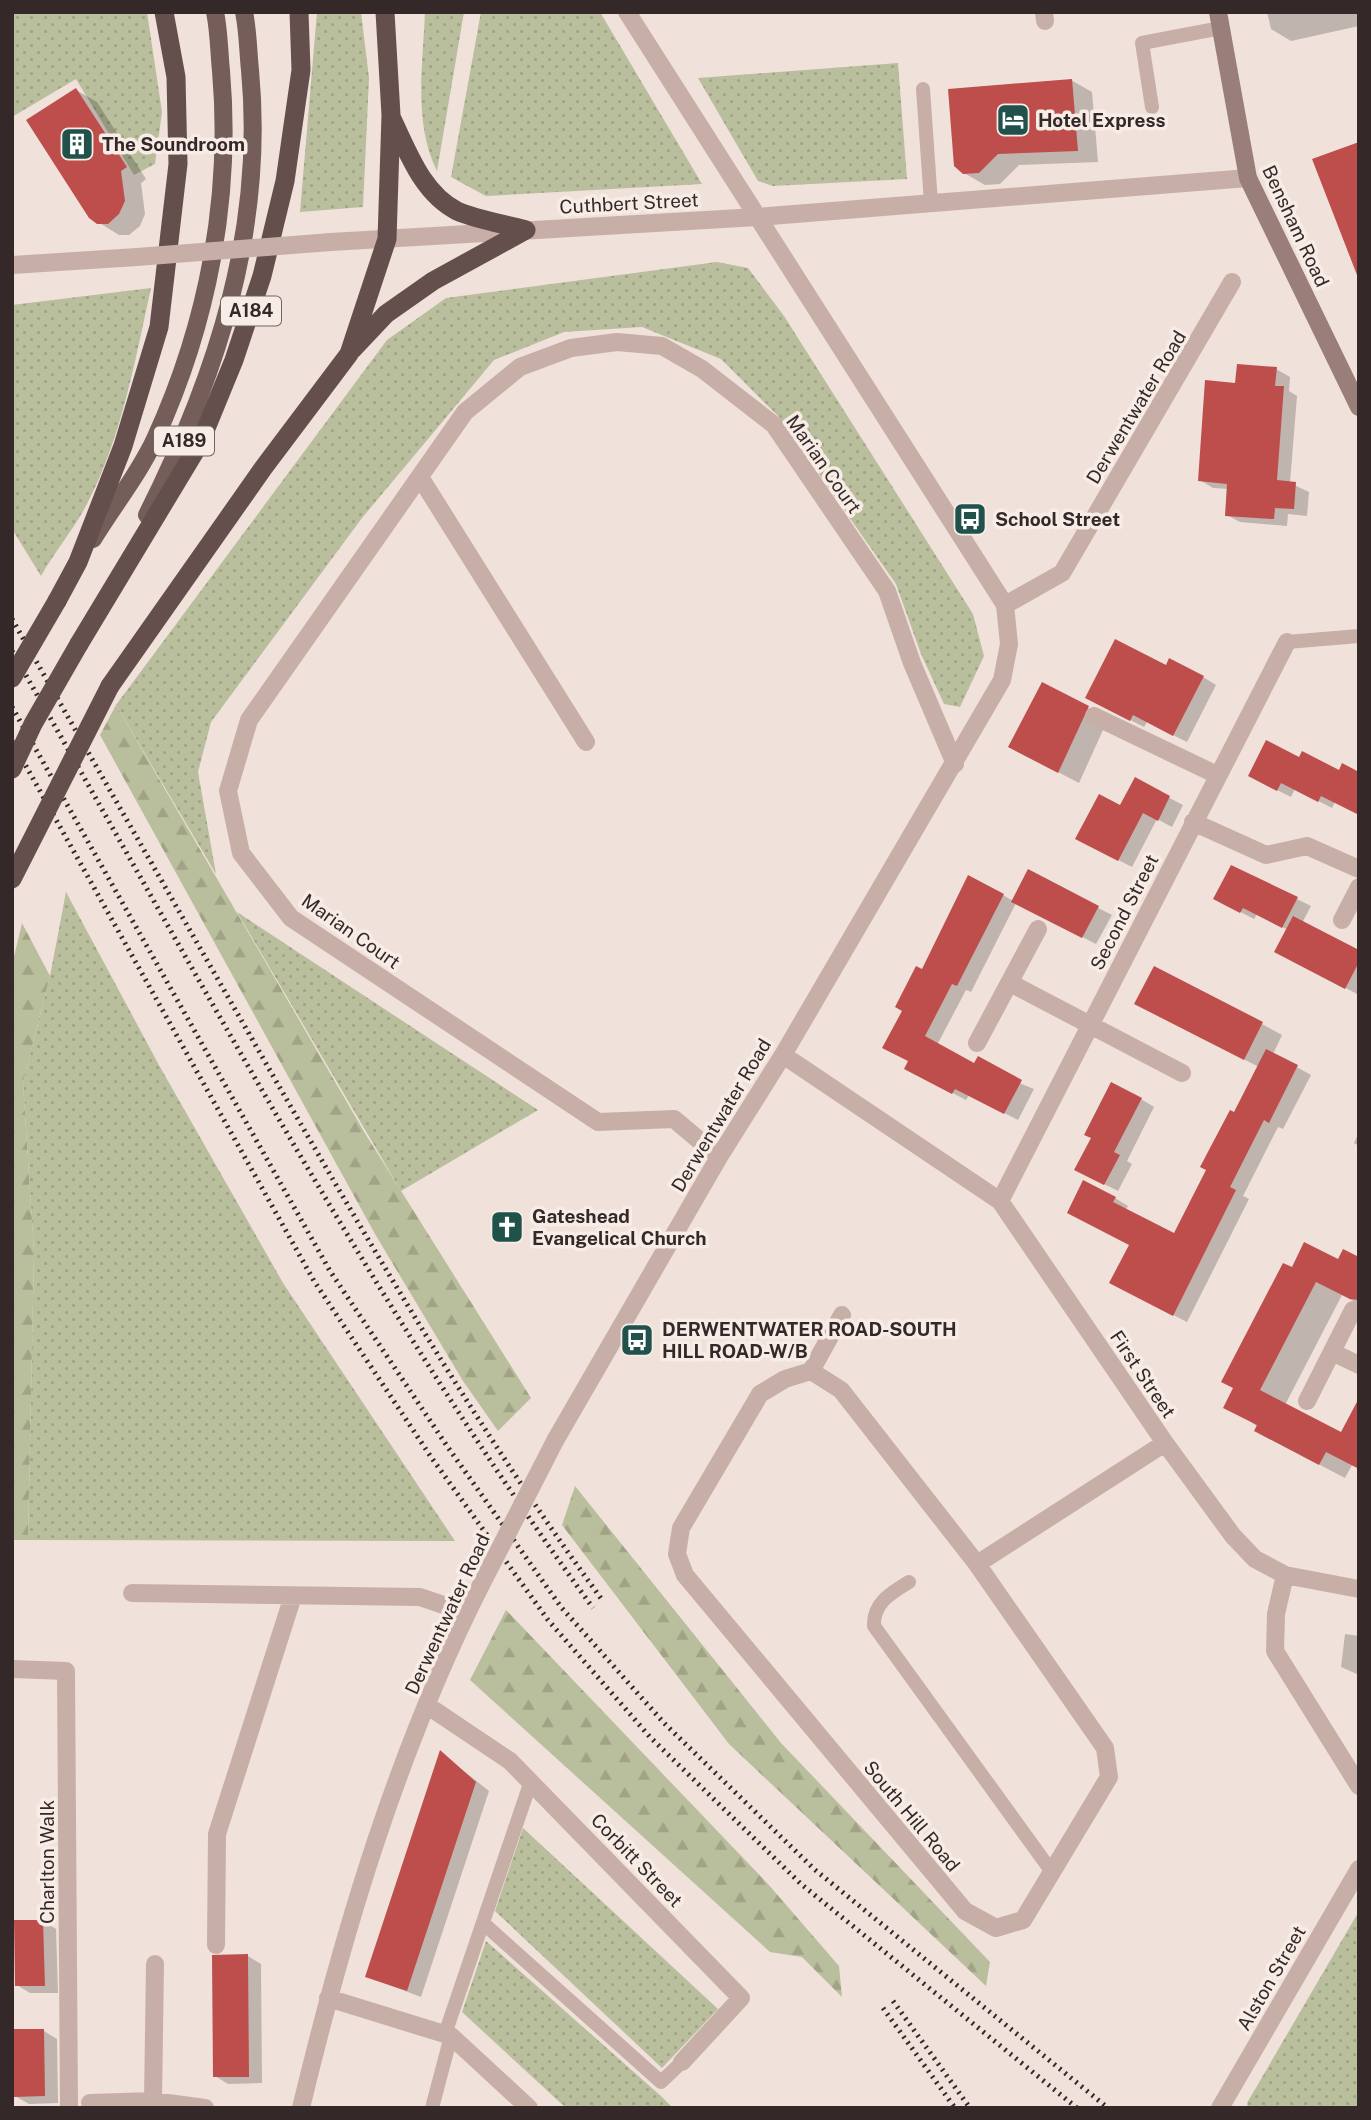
<svg xmlns="http://www.w3.org/2000/svg" width="1371" height="2120" viewBox="0 0 1371 2120" font-family="'Public Sans',sans-serif">
	<defs>
		<pattern id="grass-dots" width="8" height="8" patternUnits="userSpaceOnUse" patternTransform="scale(1.75)"><rect width="8" height="8" fill="#b9be9c"/><path d="M2 2h.1M6 6h.1" fill="none" stroke="#a0a386" stroke-width="1.8" stroke-linecap="round"/></pattern>
		<pattern id="forest-firs" width="22" height="20" patternUnits="userSpaceOnUse" patternTransform="scale(1.75)"><rect width="22" height="20" fill="#b9be9c"/><path d="M5 1l3.5 6h-7zM16 11l3.5 6h-7z" fill="#a0a386"/></pattern>
	</defs>
	<rect width="100%" height="100%" fill="#f0e1db"/>
	<path fill="url(#grass-dots)" d="M12,12H147L162,112L155,164L134,175L76,79L12,117Z
		M317,12H361L369,78L363,207L300,212Z
		M425,12H464L437,171C413,123 423,64 425,12Z
		M481,12H600L702,184L486,196L451,177Z
		M898,63L907,179L773,186L758,181L698,78Z
		M717,262L748,268L784,316L973,614L984,656L960,707L944,704L921,654L896,584L779,417L721,359L642,327L564,332L494,360L362,518L211,722L198,772L216,874L116,705L387,340L446,298Z
		M151,288C135,360 122,437 87,504C74,529 55,551 41,576L12,529V305Z
		M66,892L160,1067L283,1283L455,1541L28,1540L34,1252L23,1082L50,976Z
		M237,912L538,1110L401,1191Z
		M523,1828L718,2009L662,2068L495,1911Z
		M1359,1911V2108H1248L1247,2103Z
		M486,1941L662,2097L673,2108H566L462,2012Z"/>
	<path fill="url(#forest-firs)" d="M116,705L366,1135L531,1398L498,1431L463,1381L375,1234L100,735Z
		M22,923L50,976L23,1082L34,1252L28,1540H12V965Z
		M575,1486L781,1743L990,1962L986,1986L729,1744L562,1525Z
		M506,1610L768,1884L839,1966L842,1997L802,1957L770,1952L470,1680Z"/>
	<path fill="#0003" d="M1267,12H1359V26L1291,41L1271,29Z
		M1071,80L1092,92L1098,162L1019,165L1000,184L985,185L964,173Z
		M76,90L97,102L146,179L141,183L145,214L140,226L129,235H119L98,222Z
		M1276,369L1290,377L1289,391L1297,396L1290,483L1309,492L1307,516L1288,514L1287,526L1240,522L1227,515L1229,489L1213,488L1200,480L1237,385Z
		M1167,667L1203,677L1216,685L1187,742L1147,722L1144,727L1101,705Z
		M1088,708L1108,719L1079,783L1031,758Z
		M1299,759L1335,802L1332,808L1295,789L1291,797L1263,783Z
		M1135,780L1183,805L1172,827L1157,819L1132,867L1091,846L1121,807Z
		M1232,867L1311,906L1302,923L1359,952V995L1290,959L1288,930L1257,914L1254,919L1229,906Z
		M1028,872L1112,915L1096,944L1016,903L971,992L966,990L937,1045L975,1065L1034,1089L1018,1120L969,1095L966,1100L920,1076L910,1061L923,971L1003,895L1013,901Z
		M1157,1015L1262,1024L1282,1035L1273,1054L1311,1075L1283,1129L1278,1127L1243,1196L1249,1199L1187,1322L1125,1290L1131,1245L1082,1220L1115,1198L1128,1206L1125,1211L1174,1235L1259,1067Z
		M1141,1099L1154,1107L1127,1161L1132,1164L1118,1191L1090,1177Z
		M1359,1132V1146L1354,1143Z
		M1359,1259V1304L1342,1295L1285,1405L1342,1434L1352,1465L1345,1478L1282,1445L1251,1422L1292,1269Z
		M1345,1634L1359,1636V1675L1341,1667Z
		M441,1753L489,1791L421,1997L368,1977Z
		M43,1921L56,1929L58,1993H30L17,1985Z
		M248,1956L261,1964L262,2083L228,2084L215,2076Z
		M44,2031L57,2039L58,2103L29,2104L15,2096Z"/>
	<path fill="#bd4e4b" d="M1072,79L1078,151L998,154L979,173L963,174L954,166L948,89Z
		M76,88L127,167L121,171L125,201L119,214L108,224H97L89,218L26,120Z
		M1359,142V275H1357L1312,159Z
		M1237,364L1277,367L1275,386H1284L1277,480L1296,482L1294,509L1275,508L1274,519L1225,516L1227,484L1198,481L1205,380L1235,383Z
		M1115,639L1166,665L1169,658L1204,676L1173,736L1133,715L1130,721L1085,698Z
		M1042,682L1089,706L1058,773L1008,747Z
		M1266,740L1299,757L1302,751L1339,770L1342,763L1359,772V815L1321,796L1318,802L1281,783L1277,791L1248,776Z
		M1135,777L1170,796L1158,821L1143,813L1118,861L1075,839L1099,794L1120,805Z
		M1231,865L1298,897L1282,928L1243,908L1240,913L1213,899Z
		M1028,869L1099,906L1082,938L1011,902Z
		M968,875L1004,894L957,986L952,984L925,1036L974,1063L978,1056L1022,1080L1004,1114L955,1089L952,1094L904,1069L908,1061L882,1048L902,1011L895,1007L916,966L922,969Z
		M1293,916L1359,950V962L1345,989L1274,952Z
		M1154,966L1263,1022L1244,1060L1134,1004Z
		M1266,1049L1298,1065L1269,1123L1264,1120L1230,1187L1236,1190L1173,1316L1109,1283L1129,1245L1067,1213L1083,1180L1116,1197L1113,1202L1174,1233L1206,1170L1200,1167L1230,1110L1234,1112Z
		M1111,1082L1142,1098L1114,1152L1120,1155L1104,1185L1074,1170L1091,1138L1084,1135Z
		M1304,1242L1338,1259L1343,1249L1359,1257V1300L1350,1299L1316,1282L1260,1390L1341,1432L1359,1398V1469L1326,1452L1319,1465L1254,1431L1257,1425L1223,1408L1233,1388L1221,1382L1283,1263L1292,1267Z
		M440,1750L476,1782L407,1991L365,1977Z
		M14,1920H43L45,1986H15Z
		M248,1954L249,2077H213L212,1955Z
		M12,2029H44L45,2096L14,2097Z"/>
	<g fill="none" stroke-linecap="round" stroke-linejoin="round">
		<path stroke="#c7afa8" stroke-width="14" d="M923,89L931,203
			M1152,107L1142,43L1221,28
			M1287,642L1359,636
			M909,1582C891,1593 873,1603 874,1626L1052,1872
			M483,1923L661,2082L682,2062
			M445,2034L531,1781
			M432,2108L451,2036"/>
		<path stroke="#c7afa8" stroke-width="18" d="M12,1669L66,1671L69,2108"/>
		<path stroke="#c7afa8" stroke-width="18" d="M627,12L1005,605
			M1044,12L1045,21
			M420,477L586,742
			M1094,716L1217,775
			M1193,822L1266,855L1307,846L1359,869
			M1342,920L1359,887
			M1010,983L1182,1073
			M977,1043L1038,929
			M783,1055L1000,1201L1165,1443L1233,1536L1255,1559L1285,1575L1276,1614L1275,1651L1359,1786
			M719,1157L674,1119L598,1122L291,918L241,853L228,791L249,720L465,412L520,367L571,348L617,342L662,346L702,369L774,425L887,591L912,663L955,764
			M1000,1201L1287,642
			M1332,1352L1359,1365
			M811,1371L841,1390L977,1564L1105,1748L1109,1777L1023,1920L996,1928L965,1911L685,1575L677,1554L681,1528L760,1394L785,1379Z
			M811,1371L842,1315
			M1307,1401L1353,1310
			M556,1439L719,1157L783,1055L1002,680L1009,644L1005,605L1062,573L1232,282
			M977,1564L1165,1443
			M1285,1575L1359,1589
			M132,1593L420,1597L467,1613
			M428,1706L510,1761L741,1998L682,2062
			M216,1945L217,1834L293,1596
			M328,1998L451,2036L529,2108
			M153,2101L155,1964
			M90,2103L153,2101L205,2108
			M301,2108C344,1929 398,1749 481,1585
			M1220,2108L1359,1869"/>
		<path stroke="#c7afa8" stroke-width="18" d="M331,242L757,217L1248,178
			M12,265L137,257"/>
		<path stroke="#9a7e79" stroke-width="18" d="M1218,12L1248,178L1359,407"/>
		<path stroke="#755d5a" stroke-width="18" d="M147,515C217,375 265,229 250,70C248,51 248,31 244,12
			M93,539C113,506 139,474 155,439C208,323 232,197 221,71C219,51 219,31 215,12"/>
		<path stroke="#644f4c" stroke-width="19" d="M392,119C408,152 422,193 457,211C478,220 504,224 526,230
			M352,350L386,314L433,281L526,230
			M57,601L78,562L123,446L159,327L178,164L176,77L164,12
			M79,644L200,443L234,360L262,276L285,181L301,70L299,12
			M110,686L264,467L349,354L387,239L391,115L385,12"/>
		<path stroke="#342928" stroke-width="5" stroke-dasharray="2 5" stroke-linecap="butt" d="M12,619C96,766 180,913 264,1060C370,1245 477,1429 603,1601
			M12,651C198,975 373,1306 593,1608
			M12,707L330,1271L447,1446L561,1607L664,1723L814,1869L1108,2108
			M12,741L314,1281L431,1457L548,1620L650,1737L801,1884L1077,2108
			M893,2001L970,2108
			M883,2008L955,2108"/>
		<path stroke="#c7afa8" stroke-width="18" d="M481,1585L556,1439"/>
		<path stroke="#c7afa8" stroke-width="18" d="M137,257L331,242"/>
		<path stroke="#644f4c" stroke-width="19" d="M12,678L57,601
			M12,769L33,724L79,644
			M12,879L110,686"/>
	</g>
	<defs>
		<symbol id="hotel-square" viewBox="-11 -11 22 22"><rect x="-9" y="-9" width="18" height="18" rx="4" fill="#20524b" stroke="#f8ece7"/><path d="M-6-4.5h1.5V1H6V5H4.5V3h-9V5H-6ZM-4 0a1.8 1.8 0 1 1 3.6 0ZM.5 0V-2.5h3Q6-2.5 6 0Z" fill="#fff"/></symbol>
		<symbol id="building-square" viewBox="-11 -11 22 22"><rect x="-9" y="-9" width="18" height="18" rx="4" fill="#20524b" stroke="#f8ece7"/><path d="M-4-6H4V6H1V3H-1V6H-4ZM-2.5-4.3h1.7v1.8h-1.7ZM.8-4.3h1.7v1.8H.8ZM-2.5-1h1.7V.8h-1.7ZM.8-1h1.7V.8H.8Z" fill="#fff"/></symbol>
		<symbol id="bus-square" viewBox="-11 -11 22 22"><rect x="-9" y="-9" width="18" height="18" rx="4" fill="#20524b" stroke="#f8ece7"/><path d="M-5-6H5V4H4V6H2V4H-2V6H-4V4H-5ZM-3.5-4V0h7V-4ZM-3.5 1.2v1.5H-2V1.2ZM2 1.2v1.5H3.5V1.2Z" fill="#fff"/></symbol>
		<symbol id="church-square" viewBox="-11 -11 22 22"><rect x="-9" y="-9" width="18" height="18" rx="4" fill="#20524b" stroke="#f8ece7"/><path d="M-1.2-6h2.4v3.5h3.3v2.4h-3.3V6h-2.4V-.1h-3.3v-2.4h3.3Z" fill="#fff"/></symbol>
	</defs>
	<g fill-rule="evenodd">
		<use href="#hotel-square" x="994" y="101" width="38" height="38"/>
		<use href="#building-square" x="58" y="125" width="38" height="38"/>
		<use href="#bus-square" x="951" y="500" width="38" height="38"/>
		<use href="#church-square" x="488" y="1208" width="38" height="38"/>
		<use href="#bus-square" x="618" y="1321" width="38" height="38"/>
	</g>
	<g text-anchor="middle" stroke-width="7" stroke-linejoin="round" paint-order="stroke">
		<g fill="#f8ece7" stroke="#6f6461" stroke-width="2">
			<rect x="221" y="296.5" width="60" height="29" rx="5"/>
			<rect x="154" y="426.5" width="60" height="29" rx="5"/>
		</g>
		<g font-size="18" font-weight="bold" fill="#342928">
			<text x="251" y="317">A184</text>
			<text x="184" y="447">A189</text>
		</g>
		<g font-size="19" font-weight="bold" fill="#342928" stroke="#f8ece7" text-anchor="start">
			<text x="1038" y="127">Hotel Express</text>
			<text x="102" y="151">The Soundroom</text>
			<text x="995" y="526">School Street</text>
			<text x="532" y="1223">Gateshead<tspan x="532" dy="22">Evangelical Church</tspan></text>
			<text x="662" y="1336">DERWENTWATER ROAD-SOUTH<tspan x="662" dy="22">HILL ROAD-W/B</tspan></text>
		</g>
		<g font-size="19" fill="#342928" stroke="#f8ece7">
			<text transform="translate(629 203) rotate(-3)" y="7">Cuthbert Street</text>
			<text transform="translate(1296 226) rotate(65)" y="7">Bensham Road</text>
			<text transform="translate(1136 407) rotate(-59)" y="7">Derwentwater Road</text>
			<text transform="translate(824 464) rotate(55)" y="7">Marian Court</text>
			<text transform="translate(1124 912) rotate(-63)" y="7">Second Street</text>
			<text transform="translate(351 931) rotate(35)" y="7">Marian Court</text>
			<text transform="translate(721 1115) rotate(-59)" y="7">Derwentwater Road</text>
			<text transform="translate(1143 1374) rotate(56)" y="7">First Street</text>
			<text transform="translate(447 1614) rotate(-65)" y="7">Derwentwater Road</text>
			<text transform="translate(912 1816) rotate(50)" y="7">South Hill Road</text>
			<text transform="translate(637 1860) rotate(46)" y="7">Corbitt Street</text>
			<text transform="translate(47 1862) rotate(-90)" y="7">Charlton Walk</text>
			<text transform="translate(1271 1978) rotate(-60)" y="7">Alston Street</text>
		</g>
	</g>
	<rect width="1371" height="2120" fill="none" stroke="#342928" stroke-width="28"/>
</svg>
